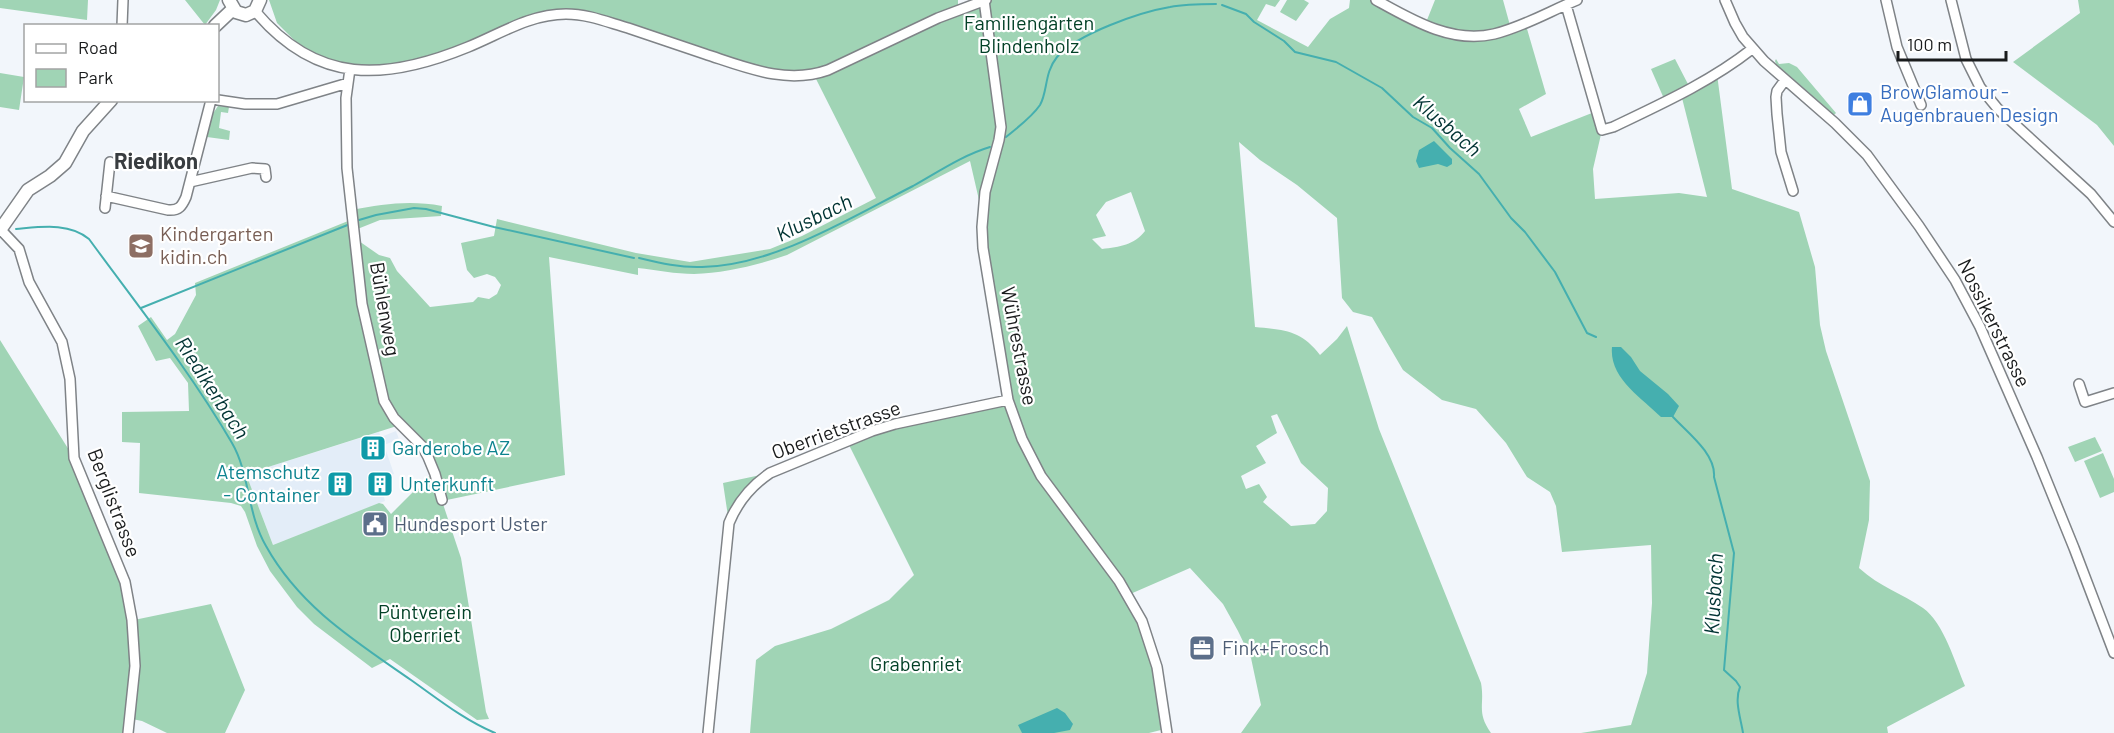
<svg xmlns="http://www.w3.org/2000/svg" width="2114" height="733" viewBox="0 0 2114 733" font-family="Barlow,sans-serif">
	<rect width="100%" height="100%" fill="#f2f6fb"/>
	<path fill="#e3edf8" d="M396,431L399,439L384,445L394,474L386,477L390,491L383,493L385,501L273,545L246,474L379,432L381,437Z"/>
	<path fill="#a0d4b5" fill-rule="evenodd" d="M0,0H88L87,20L0,8Z
		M185,0H220L216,10L205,25Z
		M269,0H958V9L984,0H1280L1275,7L1266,4L1257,20L1308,47L1330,19L1349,8L1350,0H1376L1425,25L1435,0H1503L1511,29L1525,22L1546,94L1519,109L1531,137L1597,111L1602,130L1593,169L1595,199L1679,193L1707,197L1681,94L1665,101L1651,69L1675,59L1690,88L1717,74L1732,189L1799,212L1815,267L1820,325L1826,351L1870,481L1869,520L1859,568C1880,587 1901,593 1923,608C1944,623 1955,663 1965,686L1887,727L1888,733H1581L1631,725L1647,673L1652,603L1651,545L1562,552L1556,506L1550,492L1527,477L1506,443L1476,409L1442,400L1403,370L1372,317L1353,312L1342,298L1337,218L1297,185L1260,160L1239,142L1255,327C1285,330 1301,330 1320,355L1337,339L1347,326L1379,429L1481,683C1485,705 1476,712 1491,733H1241L1261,705L1251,658L1238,631L1223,604L1190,568L1128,595L1152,650L1165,729L1149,733H750L756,660L775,646L831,629L889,600L914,575L847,441L1008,400L982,213L970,161L787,255C758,265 725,273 694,274C676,274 656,270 638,268V275L549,257L565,475L442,501L461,558L486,712L489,719L477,720L390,659L372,668L314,624L297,607L270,571L257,546L245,512L241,506L231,503L139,493L140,443L122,442V412L189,411L188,383L170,358L156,361L138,326L151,317L167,340L175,334L196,295L195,283L353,219L352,210C383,204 410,200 442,206L441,216L380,220L355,230L356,239L379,255L390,258L397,271L430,307L473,302L478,297L489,299L497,294L501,285L495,277L487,274L474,278L467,270L461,243L494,236L497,219L636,253L690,262L770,249L802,236L876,198L814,75H779L598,19L550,15L401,68L350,65L319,56L296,42L277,23ZM1131,192L1145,231C1134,245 1120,247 1102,249L1092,239L1106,236L1096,215L1106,202ZM1277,414L1301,463L1328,488L1327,511L1315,524L1291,526L1263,502L1267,497L1259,484L1246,489L1241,476L1266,463L1256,446L1277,433L1271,416ZM400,425L428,457L435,474L428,477L429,482L413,492L391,514L383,504L379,503L273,545L246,474Z
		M1287,0H1304L1309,3L1296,21L1280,12Z
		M2078,0H2114V146L2097,125L2013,62L2080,13Z
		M1776,59L1779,64L1789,63L1797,67L1836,113L1834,115L1776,64L1775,61Z
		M0,73L24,77L19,110L0,107Z
		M218,106L229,107L228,113L221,112L219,128L230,131L229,140L207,137L212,115Z
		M0,340L74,458L97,509L134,620L211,604L245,690L225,733H167L142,721L132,719L130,733H0Z
		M2095,437L2102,451L2075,462L2068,447Z
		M2103,453L2114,479V492L2100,498L2084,461Z
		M770,473L757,483L729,523L723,483Z"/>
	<path fill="#45afaf" d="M1434,141L1452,159V164L1447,167L1438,164L1419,168L1416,161L1419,150Z
		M1612,347H1621L1631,357L1640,371L1668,394L1679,406L1673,417H1661C1642,398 1609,378 1612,347Z
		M1057,708L1065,713L1073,724L1070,730L1054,733H1022L1018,725Z"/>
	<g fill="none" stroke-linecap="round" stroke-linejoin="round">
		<path stroke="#45afaf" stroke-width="2" d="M1222,5L1246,14L1254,22L1284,41L1295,52L1336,62L1382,88L1413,117L1432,128L1450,148L1479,174L1511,218L1525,232L1555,272L1587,333L1596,337
			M1006,137C1017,128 1032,117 1040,105C1048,91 1044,73 1057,57C1077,34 1140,12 1170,7C1185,4 1201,4 1216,4
			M359,220L376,215L414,208L426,209L494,227L634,258
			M16,229C40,227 69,222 89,239C138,306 190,371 232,443C250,474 247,514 266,546C300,607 355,641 411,680C438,699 464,720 495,733
			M639,258C660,263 681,268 702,267C773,266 850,218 913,186C938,172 963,155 990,147
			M141,308L350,224
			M1673,417C1688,433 1716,454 1714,477L1734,553L1724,670L1736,681L1740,687C1734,701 1741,719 1743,733"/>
		<defs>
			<path id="minor" d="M984,0L1001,127L999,140L985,192L982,227L983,248L1008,400L1022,439L1041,476L1119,581L1142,621L1157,667L1167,733
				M1376,0C1412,20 1452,44 1494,34C1523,27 1550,11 1577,0
				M1725,0L1735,23L1743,37L1764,61L1835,123L1867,155L1919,226L1955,280L1980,327L2037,457L2074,548L2114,653
				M1886,0L1897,47L1921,105
				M1951,0L1966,59L1980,87L1998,109L2091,194L2114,222
				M1566,5L1602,130L1613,127C1661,104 1710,82 1752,49
				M255,11C317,85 385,81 468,47C500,34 530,14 566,14C588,14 607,22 628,28C654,37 679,45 705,54C745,67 786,85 828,70L938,18L986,0
				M122,26L123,0
				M350,69L346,98L347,168L362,304L384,401L394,418L422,446L428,457L435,474L442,500
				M1785,80L1777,91L1776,97L1777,114L1781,152L1793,191
				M218,100L245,104H277L348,83
				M190,182L252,168L265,169L266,177
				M106,196L168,210C179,211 182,206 186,197L211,100
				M105,208L110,162
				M1,230L19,249L29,282L62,342L70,379L74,458L125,582L132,620L135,666L128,733
				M2079,384L2085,402L2114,393
				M708,733L729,523C738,501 751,486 770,473L872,431L895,424L1008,400"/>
			<path id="major" d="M229,0L236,12L246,15L255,11L260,0
				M215,26L233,9
				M0,230L28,190L50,176L65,163L83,131L111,100"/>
		</defs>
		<use href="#minor" stroke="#7f8387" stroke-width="12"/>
		<use href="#major" stroke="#7f8387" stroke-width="15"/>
		<use href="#minor" stroke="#fff" stroke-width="9"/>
		<use href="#major" stroke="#fff" stroke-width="12"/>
	</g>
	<defs>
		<symbol id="shop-square" viewBox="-11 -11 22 22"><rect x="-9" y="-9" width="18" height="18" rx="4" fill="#3f7fe0" stroke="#fff"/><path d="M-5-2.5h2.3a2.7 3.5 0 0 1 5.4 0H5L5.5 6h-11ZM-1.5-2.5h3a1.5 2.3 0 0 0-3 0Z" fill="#fff"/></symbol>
		<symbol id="school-square" viewBox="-11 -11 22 22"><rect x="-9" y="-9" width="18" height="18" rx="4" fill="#8d6e63" stroke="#fff"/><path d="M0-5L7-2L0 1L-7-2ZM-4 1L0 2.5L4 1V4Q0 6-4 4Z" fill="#fff"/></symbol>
		<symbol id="building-square" viewBox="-11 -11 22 22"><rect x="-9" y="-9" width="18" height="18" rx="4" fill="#0f9aa8" stroke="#fff"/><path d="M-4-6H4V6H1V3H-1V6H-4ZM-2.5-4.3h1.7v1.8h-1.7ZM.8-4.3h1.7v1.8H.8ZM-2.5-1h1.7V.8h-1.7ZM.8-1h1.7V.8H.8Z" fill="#fff"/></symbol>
		<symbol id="civic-square" viewBox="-11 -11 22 22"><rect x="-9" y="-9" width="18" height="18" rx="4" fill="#5c6f8a" stroke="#fff"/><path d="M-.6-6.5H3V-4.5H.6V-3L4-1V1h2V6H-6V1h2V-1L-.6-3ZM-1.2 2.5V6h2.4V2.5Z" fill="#fff"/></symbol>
		<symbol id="office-square" viewBox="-11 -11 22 22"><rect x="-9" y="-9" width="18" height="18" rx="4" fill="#5c6f8a" stroke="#fff"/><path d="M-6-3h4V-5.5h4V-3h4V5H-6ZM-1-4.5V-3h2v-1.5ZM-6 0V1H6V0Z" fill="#fff"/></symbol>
	</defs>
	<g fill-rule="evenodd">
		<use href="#shop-square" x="1845" y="89" width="30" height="30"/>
		<use href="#school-square" x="126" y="231" width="30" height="30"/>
		<use href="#building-square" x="358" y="433" width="30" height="30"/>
		<use href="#building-square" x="325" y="469" width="30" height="30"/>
		<use href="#building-square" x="365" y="469" width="30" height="30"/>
		<use href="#civic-square" x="360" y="509" width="30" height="30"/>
		<use href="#office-square" x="1187" y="633" width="30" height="30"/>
	</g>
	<g text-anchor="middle" stroke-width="4.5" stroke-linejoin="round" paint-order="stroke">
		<g font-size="20" fill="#034127" stroke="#fff">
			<text x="1029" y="30">Familiengärten<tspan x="1029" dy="23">Blindenholz</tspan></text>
			<text x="425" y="619">Püntverein<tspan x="425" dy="23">Oberriet</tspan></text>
			<text x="916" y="671">Grabenriet</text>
		</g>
		<g font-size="20" fill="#366cbe" stroke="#fff" text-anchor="start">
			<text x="1880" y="99">BrowGlamour -<tspan x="1880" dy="23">Augenbrauen Design</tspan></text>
		</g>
		<g font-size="20" fill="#785e54" stroke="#fff" text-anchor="start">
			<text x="160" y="241">Kindergarten<tspan x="160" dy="23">kidin.ch</tspan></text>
		</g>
		<g font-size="20" fill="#191b1c" stroke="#fff">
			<text transform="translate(385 309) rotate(80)" y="7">Bühlenweg</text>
			<text transform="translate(1994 323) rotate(64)" y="7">Nossikerstrasse</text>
			<text transform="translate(1019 346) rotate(79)" y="7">Wührestrasse</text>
			<text transform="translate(836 430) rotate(-20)" y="7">Oberrietstrasse</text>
			<text transform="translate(114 503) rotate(69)" y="7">Berglistrasse</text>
		</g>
		<g font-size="20" fill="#0d838f" stroke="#fff" text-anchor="start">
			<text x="392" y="455">Garderobe AZ</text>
			<text x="320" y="479" text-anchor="end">Atemschutz<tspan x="320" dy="23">- Container</tspan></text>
			<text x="400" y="491">Unterkunft</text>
		</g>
		<g font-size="20" fill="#4e5e75" stroke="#fff" text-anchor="start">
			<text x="394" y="531">Hundesport Uster</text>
			<text x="1222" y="655">Fink+Frosch</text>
		</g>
		<g font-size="21" font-style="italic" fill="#033" stroke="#fff">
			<text transform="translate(1447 126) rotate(41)" y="7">Klusbach</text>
			<text transform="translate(814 218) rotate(-26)" y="7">Klusbach</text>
			<text transform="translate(212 388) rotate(57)" y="7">Riedikerbach</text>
			<text transform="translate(1714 594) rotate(-87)" y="7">Klusbach</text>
		</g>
		<g font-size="22" font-weight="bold" fill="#393d40" stroke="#fff">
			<text x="156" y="169">Riedikon</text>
		</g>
	</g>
	<rect x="24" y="24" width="195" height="78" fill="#ffffff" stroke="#a3a4a4" stroke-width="1.5"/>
	<rect x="36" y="44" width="30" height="9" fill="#ffffff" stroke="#a3a4a4" stroke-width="1.5"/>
	<text x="78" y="54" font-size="18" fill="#191b1c">Road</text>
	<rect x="36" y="69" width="30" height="18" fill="#a0d4b5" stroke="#a3a4a4" stroke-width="1.5"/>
	<text x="78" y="84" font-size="18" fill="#191b1c">Park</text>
	<path d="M1898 51v9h108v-9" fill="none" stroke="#191b1c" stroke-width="3"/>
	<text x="1907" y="51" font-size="18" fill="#191b1c" stroke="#ffffff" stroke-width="4.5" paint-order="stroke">100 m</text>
</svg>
